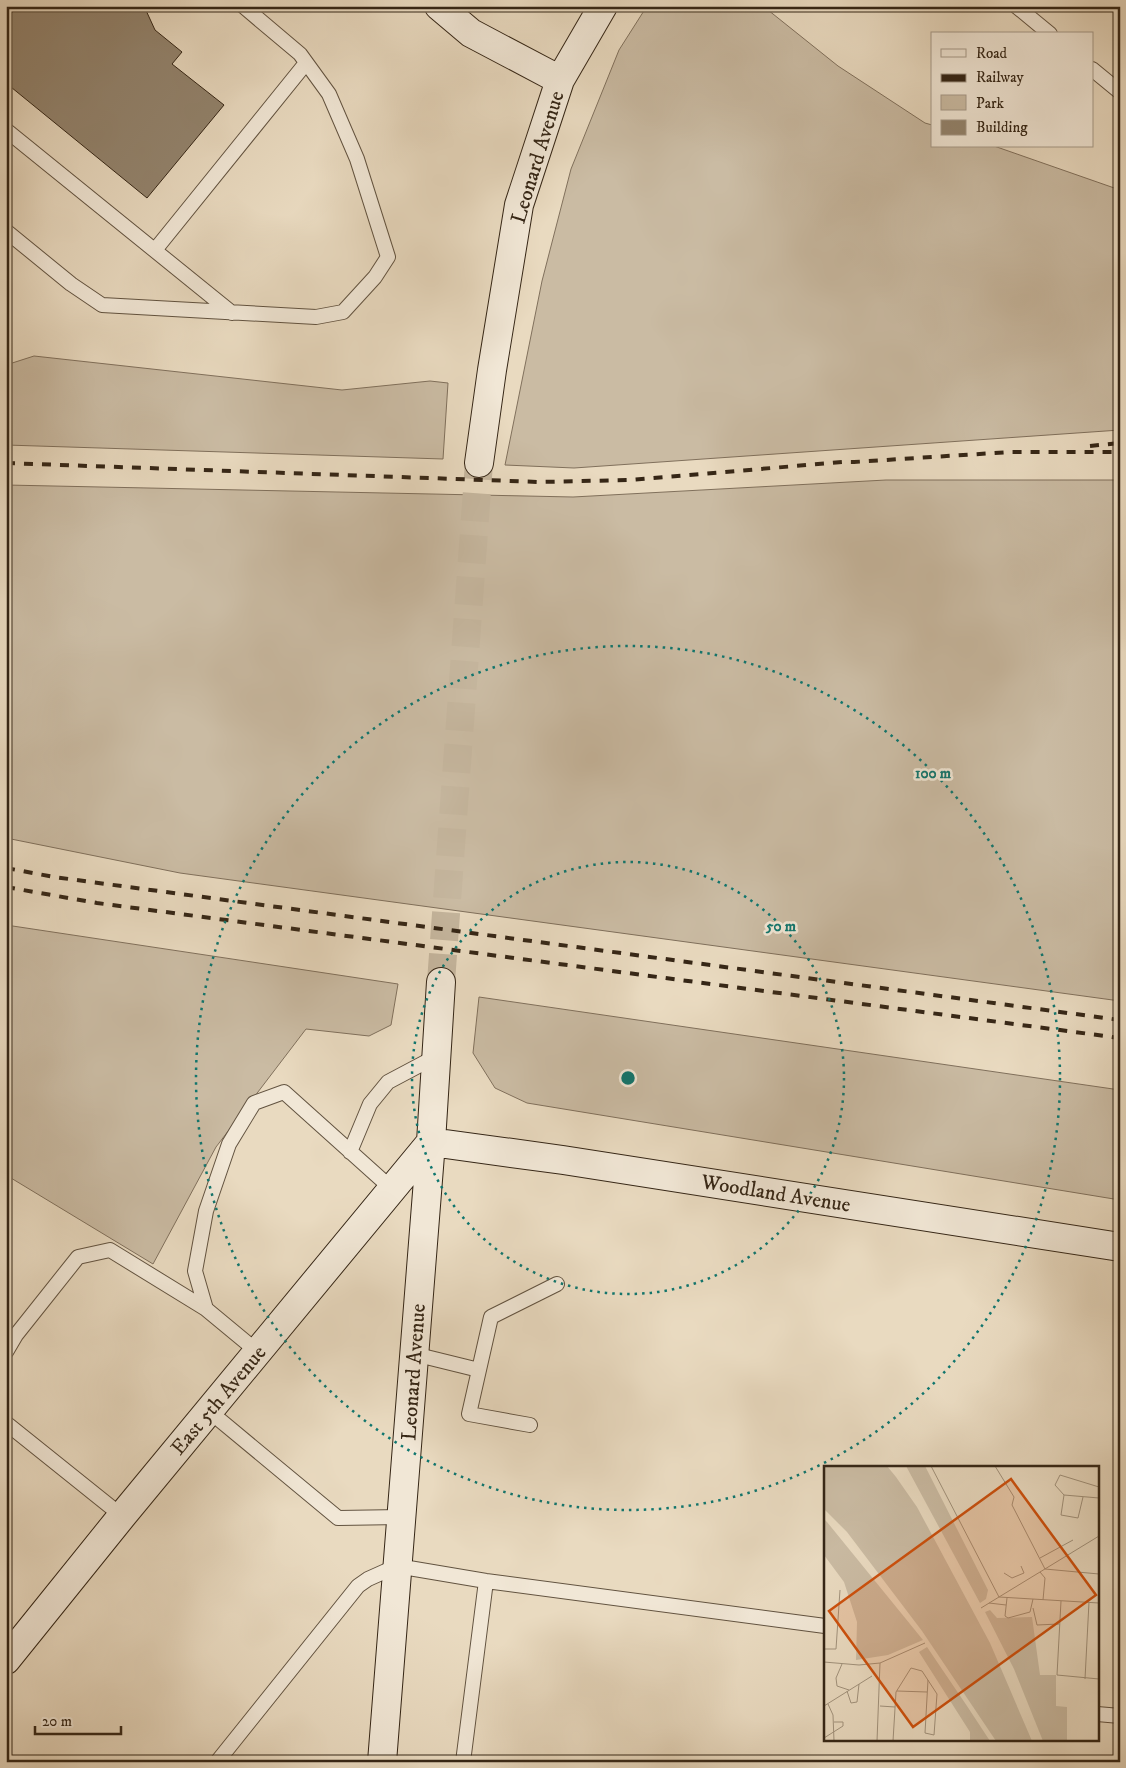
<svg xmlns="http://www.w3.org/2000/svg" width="1126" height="1768" viewBox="0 0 1126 1768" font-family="'IM FELL DW Pica',serif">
	<rect width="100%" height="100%" fill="#e9dac0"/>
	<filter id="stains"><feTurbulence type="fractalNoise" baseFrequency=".004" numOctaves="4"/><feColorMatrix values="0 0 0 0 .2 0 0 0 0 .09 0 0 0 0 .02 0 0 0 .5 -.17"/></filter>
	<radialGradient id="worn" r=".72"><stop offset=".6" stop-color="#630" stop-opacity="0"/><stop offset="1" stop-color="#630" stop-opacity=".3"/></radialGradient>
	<path fill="#cabba3" stroke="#80705c" d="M647,6H763L838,66L925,123L932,125V146H994L1120,190V430L574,468L505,465L542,281L571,169L619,50Z
		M34,356L342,390L430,381L448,383L443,459L6,445V365Z
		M886,480H1120V1001L180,873L6,838V485L573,497Z
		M6,925L398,984L391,1025L369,1036L306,1029L216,1147L153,1264L6,1175Z
		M479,997L1120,1090V1200L527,1103L495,1088L473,1053Z"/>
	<path fill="#93846e" stroke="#352616" d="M6,6H144L155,30L182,52L172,64L224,105L147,198L6,83Z"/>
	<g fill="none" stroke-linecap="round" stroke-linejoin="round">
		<path stroke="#c5b69e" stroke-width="28" stroke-dasharray="28 14" stroke-linecap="butt" d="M441,982L479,463"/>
		<defs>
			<path id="lane" d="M1016,6L1050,34
				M1092,69L1120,92
				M6,130L232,313
				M6,231L71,284L102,305L316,317L343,312L375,277L388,257L357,159L329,94L300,54L243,6
				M155,250L306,63
				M350,1152L370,1104L388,1082L437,1056
				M6,1352L16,1335L78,1257L110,1250L206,1309
				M258,1352L206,1309L195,1271L206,1211L229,1144L254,1103L284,1092L392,1189
				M414,1354L479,1370
				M209,1411L338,1518L401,1517
				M6,1423L122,1516
				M530,1425L469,1414L491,1317L557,1284
				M1097,1714L1120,1716
				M217,1762L358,1586L368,1579L397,1566L486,1581L825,1626
				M463,1762L486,1581"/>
			<path id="secondary" d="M439,6L471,33L560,80
				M479,463L492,370L519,205L560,80L603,6
				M431,1142L563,1160L1120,1247
				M6,1660L122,1516L431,1142
				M382,1762L431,1142L441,982"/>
		</defs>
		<use href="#lane" stroke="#625340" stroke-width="16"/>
		<use href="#secondary" stroke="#352616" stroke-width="30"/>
		<use href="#lane" stroke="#f1e7d6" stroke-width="14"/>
		<use href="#secondary" stroke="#f1e7d6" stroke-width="28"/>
		<path stroke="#352616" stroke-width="4" stroke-dasharray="9 9" stroke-linecap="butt" d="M1090,446L1120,443
			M6,463L540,482L629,480L843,462H854L1010,452H1120
			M6,868L54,877L1120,1020
			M6,887L97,903L1120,1038"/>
	</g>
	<g fill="none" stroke="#0f766e" stroke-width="2.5" stroke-dasharray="2.5 5">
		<circle cx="628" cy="1078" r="216"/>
		<circle cx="628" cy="1078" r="432"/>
	</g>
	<g text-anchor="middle" stroke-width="5" stroke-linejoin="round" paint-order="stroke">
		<g font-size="21" fill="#352616" stroke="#f1e7d6">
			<text transform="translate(537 157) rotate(-73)" y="7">Leonard Avenue</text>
			<text transform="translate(776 1193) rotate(9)" y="7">Woodland Avenue</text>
			<text transform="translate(413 1372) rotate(-86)" y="7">Leonard Avenue</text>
			<text transform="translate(218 1400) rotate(-50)" y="7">East 5th Avenue</text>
		</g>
	</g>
	<g transform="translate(824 1466)">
		<rect width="275" height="275" fill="#e9dac0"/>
		<path d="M0,0H63L72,11L93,41L166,177L208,275H172L98,165L23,66L0,43ZM82,0H101L164,124L162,133L156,137ZM0,53L3,56L99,174L64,189L32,194L33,156L20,116L0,89ZM166,144L173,152L208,151L216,209H232V240L243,241V275H219L190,203L161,146ZM103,181L143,240L166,275H146V266L95,186Z" fill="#cabba3"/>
		<path fill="none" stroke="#a1927c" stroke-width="1" d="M107,0L175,131L275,70M171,0L190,31L188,39L221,103L275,108M240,29L231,19L236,9L275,21M259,31L254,52L237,49L240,29L275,32M216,92L249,74M216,106L221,112L219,134M180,107L188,112L200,107L197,100M183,132L181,150L184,152L206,146L209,133M237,135L233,209L275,213M165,137L182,139M157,142L175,131L275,137M209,142L213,159L235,158M0,183H12L16,124M0,196L35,199L56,197L101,177M18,198L12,212L13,220L25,224M261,213L265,136M23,225L27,237L33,236L35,218M73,225L103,226M4,238L9,249L10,275M0,240L48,210M56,240L71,241M0,272L19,260V256H10M53,275L56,197M69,275L72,226L87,202L98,205L113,228L110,269L101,267L104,214"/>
		<path fill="#cd510e" fill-opacity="0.15" stroke="#cd510e" stroke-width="2.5" d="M187,13L272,129L89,261L5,145Z"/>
		<rect width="275" height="275" fill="none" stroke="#352616" stroke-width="2.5"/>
	</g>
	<circle cx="628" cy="1078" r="8" fill="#0f766e" stroke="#f1e7d6" stroke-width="2.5"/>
	<g font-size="15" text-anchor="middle" font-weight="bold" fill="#0f766e" stroke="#f1e7d6" stroke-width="5" stroke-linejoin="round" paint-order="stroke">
		<text x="933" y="778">100 m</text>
		<text x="781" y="931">50 m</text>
	</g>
	<rect width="1126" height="1768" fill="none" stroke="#e9dac0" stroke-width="25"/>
	<rect x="8" y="8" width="1111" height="1753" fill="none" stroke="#352616" stroke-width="2.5"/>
	<rect x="12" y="12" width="1101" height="1743" fill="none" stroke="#352616"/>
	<rect x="931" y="32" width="162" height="115" fill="#f1e7d6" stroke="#a69a89"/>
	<rect x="941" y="49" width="25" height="8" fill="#f1e7d6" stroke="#a69a89"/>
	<text x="976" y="58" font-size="15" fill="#352616">Road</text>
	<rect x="941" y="74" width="25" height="8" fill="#352616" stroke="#a69a89"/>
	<text x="976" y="82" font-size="15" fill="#352616">Railway</text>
	<rect x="941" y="95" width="25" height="15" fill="#cabba3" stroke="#a69a89"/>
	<text x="976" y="108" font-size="15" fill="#352616">Park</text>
	<rect x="941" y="120" width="25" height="15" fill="#93846e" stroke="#a69a89"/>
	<text x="976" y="132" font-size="15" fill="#352616">Building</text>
	<path d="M35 1726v8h86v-8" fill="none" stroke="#352616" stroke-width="2.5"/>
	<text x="42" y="1726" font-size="15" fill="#352616" stroke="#f1e7d6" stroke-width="4" paint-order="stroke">20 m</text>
	<rect width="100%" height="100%" filter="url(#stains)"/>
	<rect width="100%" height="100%" fill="url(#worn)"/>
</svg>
